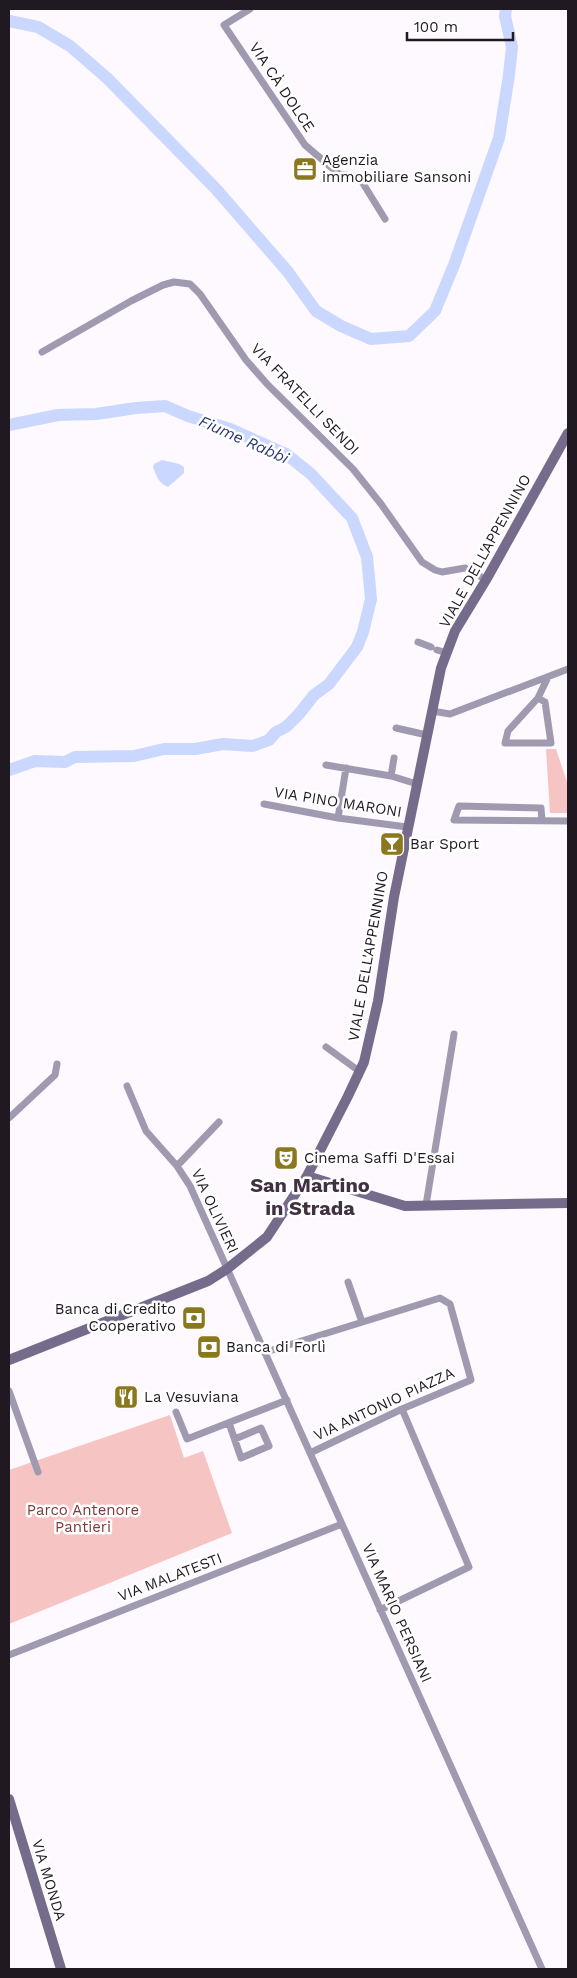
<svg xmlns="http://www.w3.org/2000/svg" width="577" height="1978" viewBox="0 0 577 1978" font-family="'Work Sans',sans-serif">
	<rect width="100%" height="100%" fill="#fdf9fe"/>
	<path fill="#f7c4c4" d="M546,749H556L568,785V813H550Z
		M170,1415L184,1458L203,1451L232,1533L9,1624V1470Z"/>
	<path fill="#cad7ff" d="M162,460L179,464L184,467V473L168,487C159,484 156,475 153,467L154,464Z"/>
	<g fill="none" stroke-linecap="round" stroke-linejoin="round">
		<path stroke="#cad7ff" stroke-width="12" d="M9,21L38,27L70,46L107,78L216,189L288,272L316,311L341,326L371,339L409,336L435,311L454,265L499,138L509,75L512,47L505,16L506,9
			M9,425L58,415L96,414L136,408L165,406L188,416L230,429L286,454L311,474L352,518L367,557L371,599L363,632L357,647L329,684L314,695L299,714L286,727L276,732L269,740L253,746L223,744L195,749H164L134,756L75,757L65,762L35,761L9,770"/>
		<path stroke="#a09ab0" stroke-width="7" d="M250,9L224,25L305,145L339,174L359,177L385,219
			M42,352L131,301L163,285L174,282L190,284L200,294L246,360L268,385L353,469L381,504L422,562L435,570L442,572L465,568L470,570L486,580
			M418,642L431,647
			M437,650L447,653
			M538,698L545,702L551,743H505L508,731L538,698L548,677
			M432,711L450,714L568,669
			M396,728L427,735
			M326,765L391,776L417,784
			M391,776L394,758
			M264,804L338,818L407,827
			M338,818L346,768
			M542,821L541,808L459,806L454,820L568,821
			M326,1047L359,1071
			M127,1086L146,1131L177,1166
			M9,1118L55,1075L57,1064
			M219,1122L177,1166L190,1186L542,1969
			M426,1205L454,1034
			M348,1282L362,1322
			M266,1352L440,1298L450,1304L471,1380L402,1409L310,1453
			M9,1391L38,1472
			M176,1412L187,1439L287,1400
			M229,1423L241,1458L269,1446L261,1428L235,1439
			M380,1610L469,1567L402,1409
			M9,1655L342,1524"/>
		<path stroke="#756c8b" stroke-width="10" d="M307,1176L405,1206L568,1203
			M9,1360L208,1281L227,1269L267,1237L307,1176L348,1096L364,1062L378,1001L394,897L441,668L455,631L486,580L568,433
			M9,1799L61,1969"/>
	</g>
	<defs>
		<symbol id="office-square" viewBox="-11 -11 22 22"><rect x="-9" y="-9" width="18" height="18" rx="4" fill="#89781d" stroke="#fff"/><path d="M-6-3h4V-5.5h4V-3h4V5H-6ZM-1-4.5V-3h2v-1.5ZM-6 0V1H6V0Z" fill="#fff"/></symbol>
		<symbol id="bar-square" viewBox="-11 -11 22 22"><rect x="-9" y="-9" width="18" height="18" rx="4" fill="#89781d" stroke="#fff"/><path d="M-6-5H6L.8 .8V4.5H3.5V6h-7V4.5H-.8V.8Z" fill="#fff"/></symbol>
		<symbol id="theatre-square" viewBox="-11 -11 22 22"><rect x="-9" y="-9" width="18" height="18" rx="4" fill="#89781d" stroke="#fff"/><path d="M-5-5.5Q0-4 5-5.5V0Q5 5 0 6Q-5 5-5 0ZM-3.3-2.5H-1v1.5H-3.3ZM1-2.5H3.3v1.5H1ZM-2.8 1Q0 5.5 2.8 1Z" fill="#fff"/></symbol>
		<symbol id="bank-square" viewBox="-11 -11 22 22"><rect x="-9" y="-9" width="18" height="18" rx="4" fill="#89781d" stroke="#fff"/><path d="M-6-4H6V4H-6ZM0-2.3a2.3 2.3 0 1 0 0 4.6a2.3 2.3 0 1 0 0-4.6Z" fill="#fff"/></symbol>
		<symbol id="restaurant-square" viewBox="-11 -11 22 22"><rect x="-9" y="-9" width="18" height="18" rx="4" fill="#89781d" stroke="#fff"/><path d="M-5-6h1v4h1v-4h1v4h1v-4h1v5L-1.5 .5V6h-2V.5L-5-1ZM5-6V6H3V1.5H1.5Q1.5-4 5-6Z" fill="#fff"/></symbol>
	</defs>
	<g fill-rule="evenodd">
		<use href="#office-square" x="291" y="155" width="28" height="28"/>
		<use href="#bar-square" x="378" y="830" width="28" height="28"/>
		<use href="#theatre-square" x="272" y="1144" width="28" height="28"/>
		<use href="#bank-square" x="180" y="1304" width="28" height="28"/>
		<use href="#bank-square" x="195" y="1333" width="28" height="28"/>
		<use href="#restaurant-square" x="112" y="1383" width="28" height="28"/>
	</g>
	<g text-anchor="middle" stroke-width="5" stroke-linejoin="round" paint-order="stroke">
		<g font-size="15" fill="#201921" stroke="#fff">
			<text transform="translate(282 87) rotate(56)" y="5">VIA CÀ DOLCE</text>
			<text transform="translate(305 399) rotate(46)" y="5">VIA FRATELLI SENDI</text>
			<text transform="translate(485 551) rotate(-61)" y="5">VIALE DELL'APPENNINO</text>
			<text transform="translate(338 802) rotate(9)" y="5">VIA PINO MARONI</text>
			<text transform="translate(368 956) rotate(-80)" y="5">VIALE DELL'APPENNINO</text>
			<text transform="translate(215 1211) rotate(65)" y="5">VIA OLIVIERI</text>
			<text transform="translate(384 1404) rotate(-25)" y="5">VIA ANTONIO PIAZZA</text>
			<text transform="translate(170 1577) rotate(-21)" y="5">VIA MALATESTI</text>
			<text transform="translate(397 1613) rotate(66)" y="5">VIA MARIO PERSIANI</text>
			<text transform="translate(49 1880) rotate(73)" y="5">VIA MONDA</text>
		</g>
		<g font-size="15" fill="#201921" stroke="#fff" text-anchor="start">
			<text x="322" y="165">Agenzia<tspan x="322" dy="17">immobiliare Sansoni</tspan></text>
			<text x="410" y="849">Bar Sport</text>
			<text x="304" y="1163">Cinema Saffi D'Essai</text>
			<text x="176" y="1314" text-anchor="end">Banca di Credito<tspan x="176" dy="17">Cooperativo</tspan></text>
			<text x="226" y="1352">Banca di Forlì</text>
			<text x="144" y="1402">La Vesuviana</text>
		</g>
		<g font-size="15" fill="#81383d" stroke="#fff">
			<text x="83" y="1515">Parco Antenore<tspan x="83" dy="17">Pantieri</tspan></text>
		</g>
		<g font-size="16" font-style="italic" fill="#293670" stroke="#fff">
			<text transform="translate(244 439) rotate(24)" y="6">Fiume Rabbi</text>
		</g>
		<g font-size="20" font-weight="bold" fill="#413041" stroke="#fff">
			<text x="310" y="1192">San Martino<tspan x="310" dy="23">in Strada</tspan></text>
		</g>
	</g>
	<rect width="577" height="1978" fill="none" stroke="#201921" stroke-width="20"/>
	<path d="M407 32v8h106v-8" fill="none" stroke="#201921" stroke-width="2.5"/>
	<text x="414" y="32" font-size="15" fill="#201921" stroke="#ffffff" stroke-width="4" paint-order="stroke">100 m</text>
</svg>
